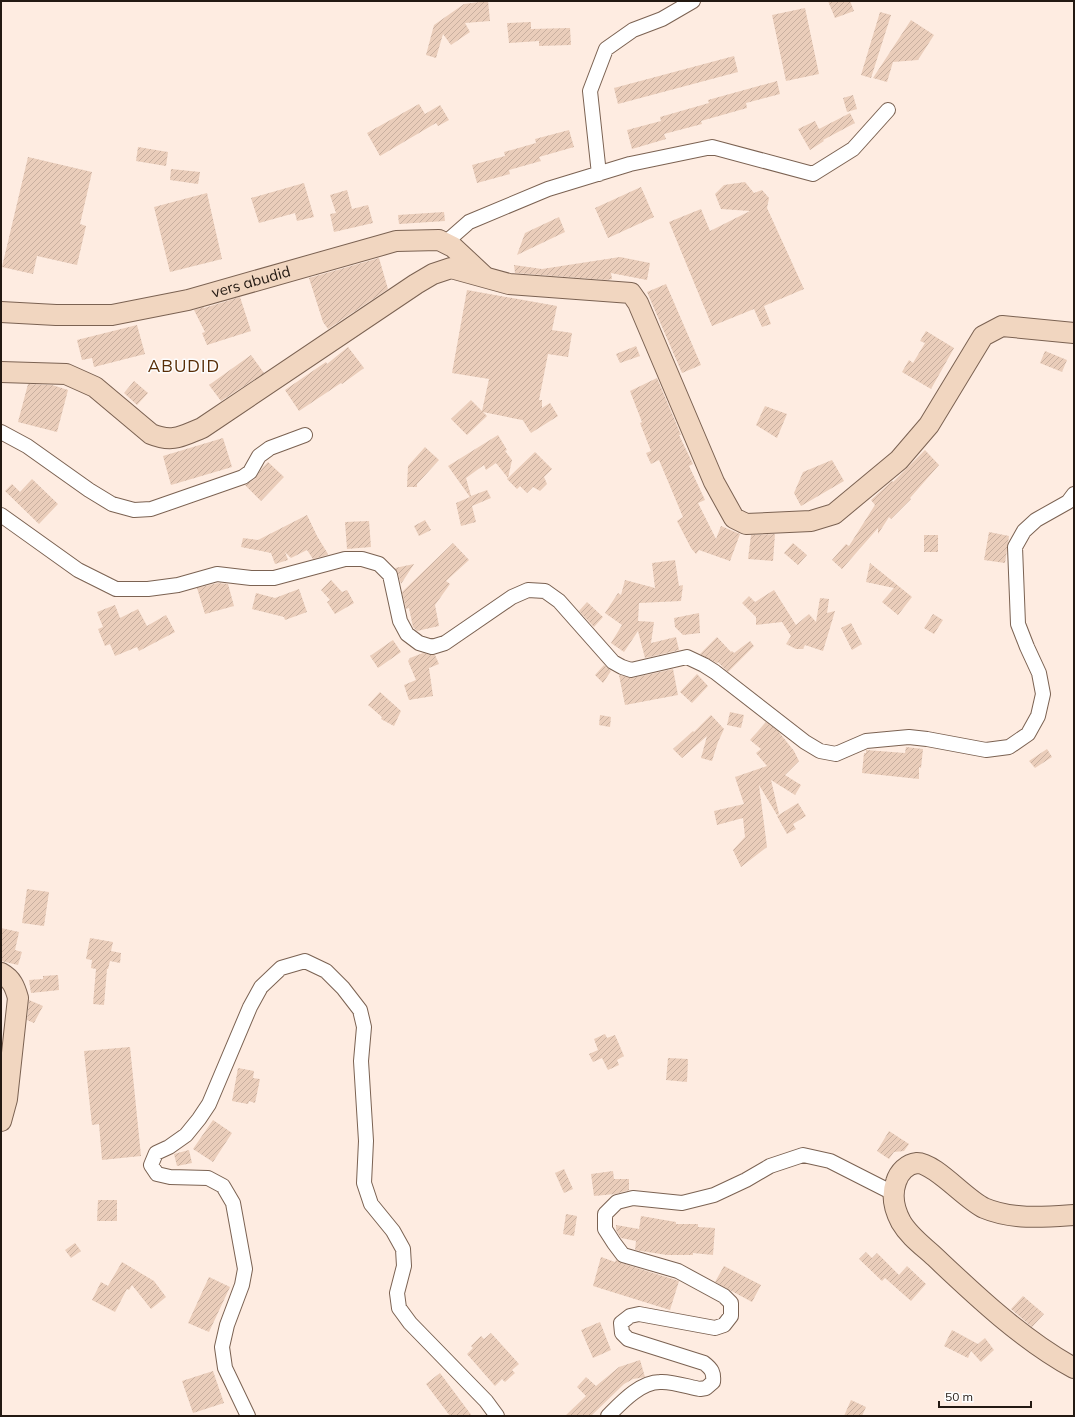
<svg xmlns="http://www.w3.org/2000/svg" width="1075" height="1417" viewBox="0 0 1075 1417" font-family="Mulish,sans-serif">
	<defs>
		<pattern id="building-hatch" width="6" height="6" patternUnits="userSpaceOnUse"><rect width="6" height="6" fill="#eacdba"/><path d="M-1 1l2-2M0 6l6-6M5 7l2-2" fill="none" stroke="#c8af9f"/></pattern>
	</defs>
	<rect width="100%" height="100%" fill="#feece1"/>
	<path fill="url(#building-hatch)" d="M488,1L490,21L465,23L470,32L451,45L443,34L436,58L426,55L434,25L464,4Z
		M828,1H850L854,11L835,18Z
		M805,8L819,74L786,81L772,15Z
		M880,12L891,15L871,78L861,75Z
		M911,20L934,35L918,60L893,62L887,82L873,78Z
		M531,22V29L570,28L571,45L539,46V41L509,43L507,23Z
		M734,56L738,72L618,104L614,88Z
		M777,81L780,94L746,103L747,108L701,121L702,124L664,134L666,139L632,149L627,130L661,121L660,117L709,103L708,100Z
		M853,95L857,109L847,112L843,98Z
		M419,104L425,114L440,105L449,120L438,126L436,123L380,156L367,133Z
		M850,113L855,123L823,140L824,141L810,150L798,129L815,121L819,129Z
		M569,130L574,147L539,157L541,161L509,170L510,174L477,183L472,165L505,156L504,152L536,143L535,139Z
		M138,147L168,152L166,166L136,161Z
		M28,157L92,172L80,224L86,226L77,265L37,256L33,274L2,267Z
		M171,169L200,172L198,184L170,180Z
		M745,182L754,193L762,190L769,198L767,208L804,289L764,306L771,324L762,327L754,309L712,326L669,222L701,209L710,231L750,211L721,209L715,194L724,185Z
		M304,183L314,217L297,221L295,213L259,223L251,198Z
		M641,187L654,217L608,238L595,208Z
		M347,190L352,209L368,205L373,223L334,232L330,214L336,213L330,195Z
		M207,193L222,259L170,272L154,207Z
		M444,212L445,221L399,224L398,215Z
		M559,217L565,232L517,255L525,233Z
		M620,257L650,263L647,280L611,273L612,279L607,280L515,273L514,265L542,269Z
		M379,258L388,289L328,329L323,322L309,278Z
		M666,284L701,365L682,373L647,292Z
		M467,290L557,306L552,330L572,333L568,357L548,354L539,400H542V408L550,403L558,416L531,433L522,419V420L483,412L487,416L467,435L451,419L471,400L482,411L489,379L452,373Z
		M240,297L251,331L207,345L202,333L205,332L194,310L204,307V308Z
		M137,325L145,354L94,367L92,358L82,360L77,340Z
		M926,331L954,348L931,389L902,372L909,360L913,363L925,343L920,341Z
		M636,346L640,356L620,363L616,354Z
		M348,347L364,368L342,384L341,383L299,411L285,390L326,362L327,364Z
		M1045,351L1067,360L1062,372L1040,363Z
		M251,355L264,373L221,401L209,385Z
		M657,378L681,435H679L693,464L689,466L705,500L698,503L716,539L721,526L740,534L730,561L699,550L696,554L691,548L677,521L683,517L659,460L651,464L646,453L651,451L640,423L642,422L630,391Z
		M134,381L148,393L137,405L124,393Z
		M28,384L52,385L68,390L57,432L18,422Z
		M765,406L787,414L777,438L756,425Z
		M498,435L507,450L505,451L512,460L508,478L496,463L486,470L484,465L466,478L471,496L487,490L491,498L472,506L476,522L461,526L456,503L470,497L448,466Z
		M223,438L232,467L171,485L163,456Z
		M425,447L439,460L417,484V487H407L408,466Z
		M925,450L939,465L910,498L911,499L891,519L889,517L878,534V528L842,569L832,560L846,544L849,546L875,505L871,500L892,481L893,482Z
		M535,452L552,469L544,477L547,484L540,491L533,487L527,493L520,486L517,489L507,479Z
		M832,460L844,481L801,506L794,493L803,472Z
		M268,462L284,477L261,501L245,485L255,479L263,467Z
		M32,479L58,504L39,524L5,491L12,484L20,492Z
		M307,515L317,536L328,554L327,555L313,559L307,550L291,558L285,552L288,560L275,564L271,553L241,547L243,538L258,540Z
		M425,520L431,530L419,536L414,526Z
		M369,521L371,547L347,549L345,522Z
		M989,532L1009,536L1005,563L984,560Z
		M775,534L773,561L748,559L751,535Z
		M924,535H938V552H924Z
		M453,543L469,560L446,581L450,584L435,605L439,626L417,631L413,627L409,608L406,609L402,592Z
		M793,543L807,555L798,565L784,553Z
		M675,560L679,586L683,585L681,601L639,603L638,621L654,622L651,643L676,637L679,650L645,658L638,631L624,652L611,643L622,625L605,613L618,593L621,595L625,580L655,588L652,563Z
		M870,563L912,597L898,615L882,602L894,588L866,582Z
		M414,564L401,584L398,573L395,568Z
		M331,580L342,592L347,590L354,603L335,614L327,602L330,600L321,590Z
		M218,583L228,584L234,606L205,614L197,588Z
		M299,589L307,612L285,620L284,617L252,609L256,593L275,598Z
		M774,590L796,625L809,614L816,622L820,598L829,599L827,613L835,611L823,651L805,645L803,649H796L786,644L791,636L782,622L756,625V617L742,603L749,596L755,602Z
		M587,602L603,617L594,627L579,611Z
		M115,605L120,618L138,609L147,626L166,615L175,632L139,651L137,647L115,656L110,644L105,646L98,629L103,627L97,612Z
		M699,613L700,633L683,635L675,627L674,618Z
		M933,614L943,620L934,634L924,628Z
		M851,623L862,644L852,650L841,628Z
		M717,637L731,652L732,651L734,653L750,641L754,646L728,672L718,662L717,663L700,654Z
		M393,640L401,652L378,668L370,656Z
		M423,653L430,655H435L439,664L429,668L433,696L409,700L404,685L416,680L408,661L410,658Z
		M604,665L611,671L603,683L595,675Z
		M673,669L678,695L625,705L619,675L633,678Z
		M697,674L708,686L692,703L680,692Z
		M380,692L401,711L394,726L381,719L382,717L368,705Z
		M730,712L744,715L741,728L727,725Z
		M600,715L611,717L610,727L599,725Z
		M711,715L724,729L718,742L712,761L701,758L707,736L682,758L673,749L693,731L694,732Z
		M766,722L778,731L794,751L799,761L785,775L801,785L795,795L771,780L779,814L777,815L759,785L767,847L741,867L733,850L745,837L743,818L717,825L714,811L744,804L735,777L767,766L756,753L761,749L750,740Z
		M906,747L923,749L921,768L919,767V779L862,773L864,753H866V750L905,753Z
		M1047,749L1052,757L1035,768L1029,761Z
		M798,803L806,816L793,824L796,829L787,834L777,816Z
		M27,889L49,892L44,926L22,923Z
		M1,928L19,932L15,950L22,952L18,965L1,961Z
		M90,938L113,942L111,951L121,953L120,963L110,961L108,969H107L104,1005L93,1004L96,969L91,968L92,960L86,959Z
		M58,975L59,990L31,993L29,980L43,979V976Z
		M29,1000L43,1006L34,1023L27,1020Z
		M605,1034L607,1038L615,1035L624,1056L617,1060L619,1065L608,1070L602,1058L593,1062L589,1054L598,1050L594,1039Z
		M130,1047L141,1156L102,1160L99,1124L92,1125L84,1051Z
		M668,1058L688,1059L687,1082L666,1080Z
		M238,1068L254,1071L253,1078L260,1079L255,1103L249,1101L248,1104L232,1101Z
		M213,1120L232,1133L213,1162L193,1149Z
		M889,1131L909,1144L904,1151L894,1152L889,1159L877,1151Z
		M189,1150L192,1163L177,1166L174,1154Z
		M564,1169L573,1189L564,1193L555,1173Z
		M613,1171L614,1179H629V1190L615,1194L594,1196L591,1174Z
		M98,1200H117V1221H97Z
		M566,1214L577,1216L574,1236L563,1234Z
		M641,1216L676,1222V1224H698V1227L715,1228L713,1255L693,1253V1255H667L635,1250L636,1241L621,1238L616,1230V1225L639,1229Z
		M75,1243L81,1251L71,1258L65,1250Z
		M866,1252L872,1258L877,1253L899,1275L907,1266L926,1284L911,1301L885,1278L882,1281L859,1259Z
		M601,1257L615,1262L616,1260L621,1263L679,1281L670,1310L593,1286Z
		M122,1262L154,1281L166,1297L151,1309L132,1285L129,1290L127,1289L115,1312L92,1300L101,1282L108,1286Z
		M724,1266L761,1285L752,1302L715,1282Z
		M209,1277L230,1287L209,1332L188,1323Z
		M1023,1296L1044,1314L1032,1327L1011,1309Z
		M600,1322L611,1350L593,1358L581,1330Z
		M952,1330L978,1344L985,1338L994,1350L981,1362L971,1351L968,1358L944,1346Z
		M491,1333L519,1364L512,1370L515,1373L505,1382L502,1379L495,1386L467,1354L473,1348L471,1346L481,1336L484,1339Z
		M640,1360L645,1377L633,1379L624,1384L591,1416H565L586,1396L577,1387L586,1377L596,1386L619,1367Z
		M213,1371L224,1403L193,1413L182,1381Z
		M440,1373L472,1416H450L426,1384Z
		M851,1400L866,1407L862,1416H844Z"/>
	<g fill="none" stroke-linecap="round" stroke-linejoin="round">
		<defs>
			<path id="street" d="M599,174L590,91L606,49L633,30L662,19L693,1
				M445,243L469,222L548,189L630,164L712,147L813,174L853,149L888,110
				M1,432L27,446L89,490L112,504L134,510L151,509L243,477L250,472L259,456L270,448L305,435
				M1,515L78,570L116,589H148L178,585L217,574L251,578H274L345,559H362L379,564L390,575L400,621L407,634L419,643L432,647L445,643L512,597L528,590L545,591L559,601L613,662L622,667L631,670L687,657L704,665L715,672L805,742L820,751L836,754L866,741L909,737L927,739L986,750L1009,747L1028,734L1038,716L1043,694L1039,673L1027,647L1018,624L1015,547L1024,531L1036,520L1068,502L1074,494
				M248,1416L225,1368L222,1347L227,1325L242,1285L245,1269L233,1203L223,1186L208,1178L170,1177L157,1174L151,1165L156,1153L169,1147L186,1135L199,1119L209,1104L250,1007L261,987L281,968L305,961L326,971L343,988L360,1010L364,1027L361,1061L366,1141L364,1183L371,1204L393,1231L403,1249L404,1266L397,1293L399,1308L410,1323L486,1401L497,1416
				M608,1416C621,1403 640,1382 660,1382C671,1381 689,1387 700,1389L706,1388L713,1382C714,1373 712,1369 704,1363L628,1339L622,1333L621,1323L630,1316L639,1314L715,1328L724,1325L731,1316V1303L724,1296L678,1271L623,1255L614,1243L605,1229V1214L617,1202L633,1198L682,1203L714,1195L746,1180L770,1166L803,1155L830,1161L893,1193"/>
			<g id="secondary">
				<path id="s1" d="M1,312L56,315H112L188,300L396,241L439,240L453,247L483,275"/>
				<path d="M1,372L66,374L95,387L151,434C173,443 182,436 202,428L416,284L433,274L451,268L509,284L631,293L638,303L714,482L734,518L746,524L811,521L834,514L899,460L929,425L983,336L1002,326L1074,333"/>
				<path d="M1,973C12,979 15,987 18,998L7,1099L1,1121"/>
				<path d="M1074,1215C1045,1217 1012,1220 984,1208C965,1199 935,1163 917,1163C907,1164 899,1172 896,1182C891,1196 894,1209 901,1222C909,1236 923,1246 935,1257C976,1296 1024,1341 1074,1368"/>
			</g>
		</defs>
		<use href="#street" stroke="#7b6252" stroke-width="16"/>
		<use href="#secondary" stroke="#7b6252" stroke-width="22"/>
		<use href="#street" stroke="#fff" stroke-width="14"/>
		<use href="#secondary" stroke="#f1d6c0" stroke-width="20"/>
	</g>
	<g text-anchor="middle" stroke-width="3" stroke-linejoin="round" paint-order="stroke">
		<g font-size="15" fill="#231912" stroke="#fdfdfd">
			<text dy="5" stroke="none"><textPath href="#s1" startOffset="254">vers abudid</textPath></text>
		</g>
		<g font-size="17" letter-spacing="1" fill="#582d06" stroke="#fdfdfd">
			<text x="184" y="372">ABUDID</text>
		</g>
	</g>
	<rect width="1075" height="1417" fill="none" stroke="#231912" stroke-width="4"/>
	<path d="M939 1401v6h92v-6" fill="none" stroke="#231912" stroke-width="2"/>
	<text x="945" y="1401" font-size="12" fill="#231912" stroke="#fdfdfd" stroke-width="3" paint-order="stroke">50 m</text>
</svg>
